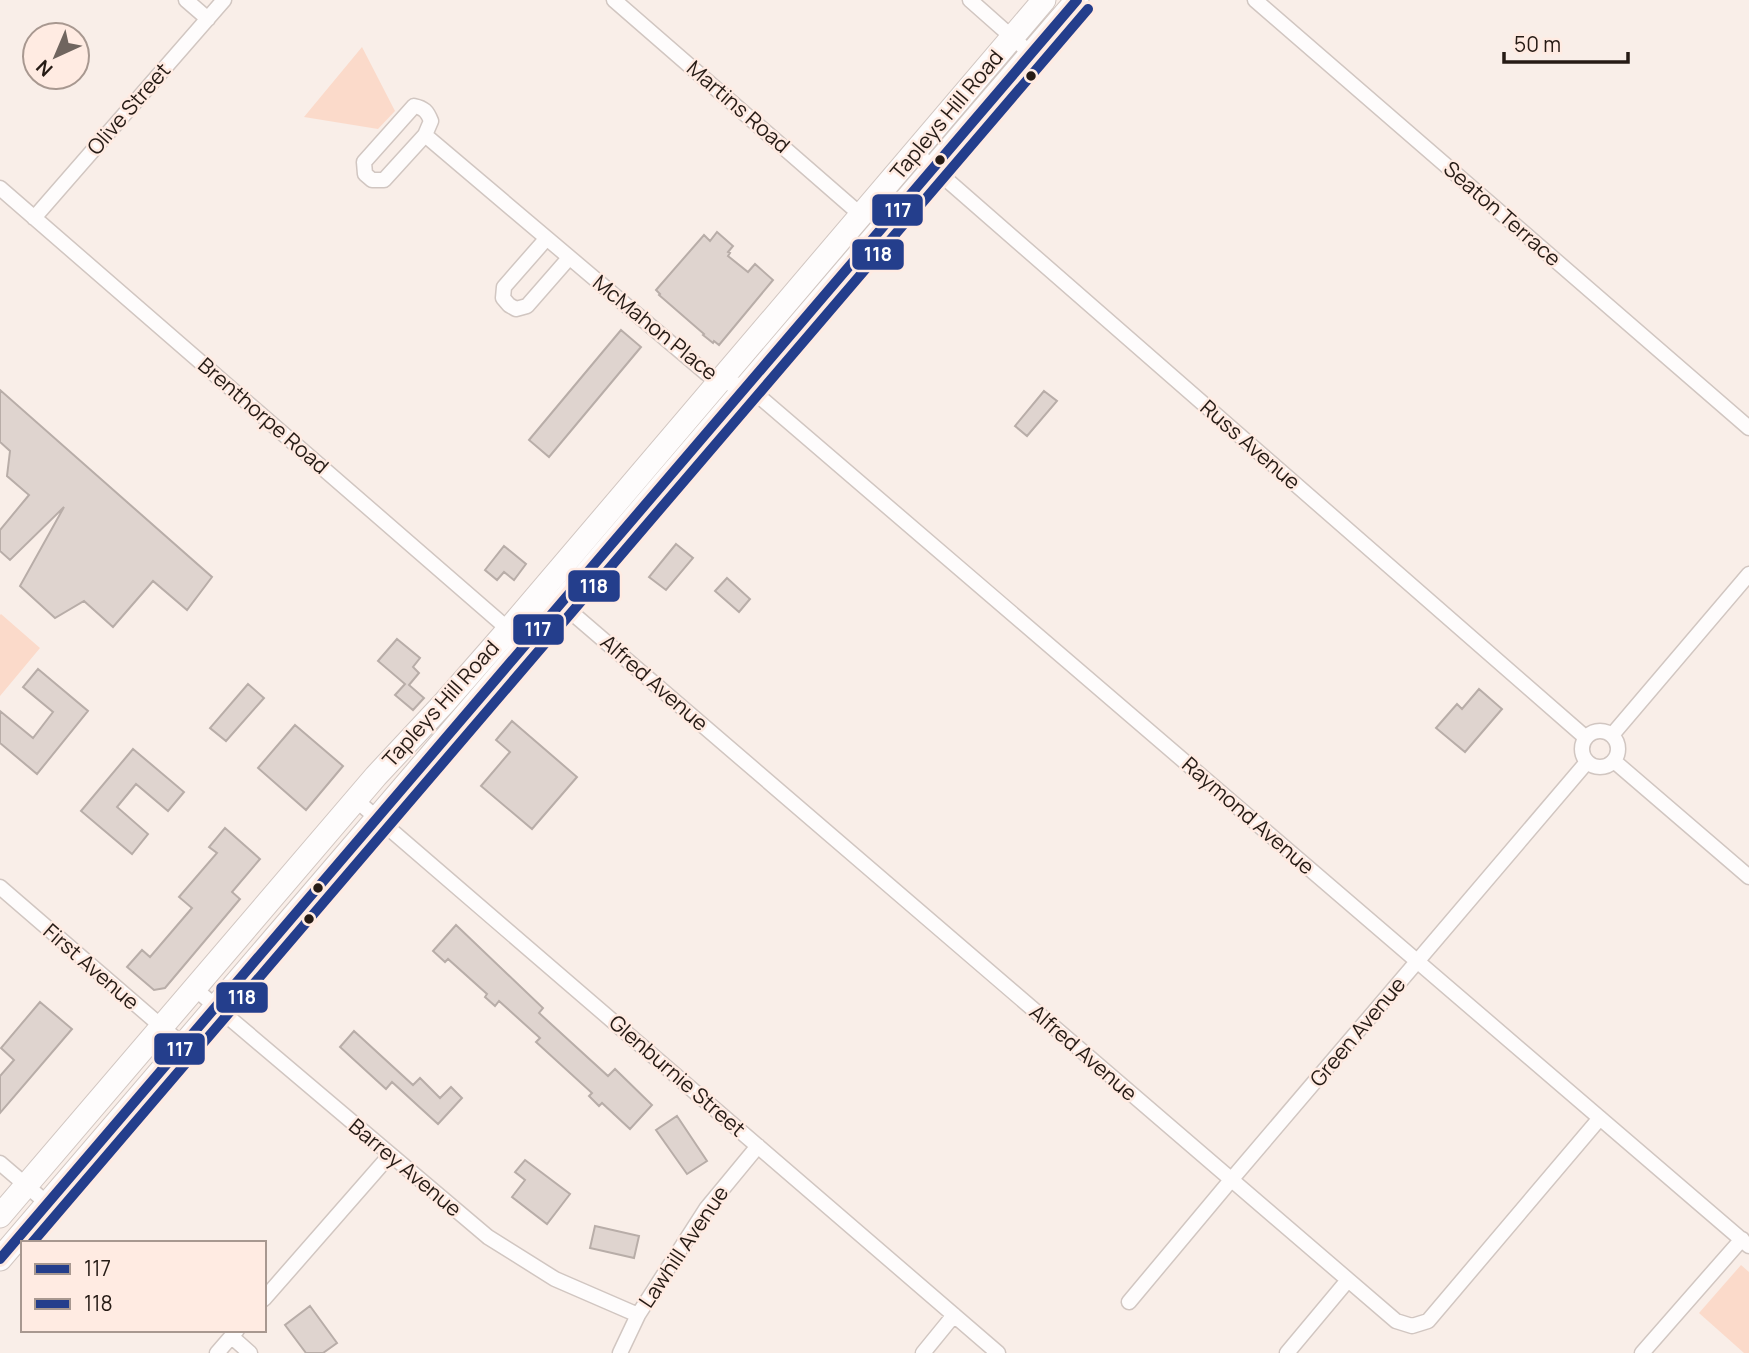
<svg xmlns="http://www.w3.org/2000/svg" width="1749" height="1353" viewBox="0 0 1749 1353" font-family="Manrope,sans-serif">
	<rect width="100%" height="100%" fill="#f9eee8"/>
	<path fill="#fbdaca" d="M362,47L395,111L378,129L304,117Z
		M1,614L40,648L0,696V615Z
		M1741,1265L1749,1272V1353H1744L1699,1313Z"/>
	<path fill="#dfd4cf" stroke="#b8ada8" stroke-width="2" d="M717,232L733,246L728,252L730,253L728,256L748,272L755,264L773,280L719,345L714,341L713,343L703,335L704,334L659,295L660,294L656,290L704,235L710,241Z
		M621,330L641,347L549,457L529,440Z
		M0,390L212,577L187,610L153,581L113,627L84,601L55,618L20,586L64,507L10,560L0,551V530L29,495L7,476L10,451L0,442Z
		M1044,391L1057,401L1027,436L1015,426Z
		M676,544L693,558L666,590L649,577Z
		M504,546L526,564L514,580L504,572L497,580L485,570Z
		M727,578L750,599L739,612L715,591Z
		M397,639L420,658L413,667L419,673L409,685L424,698L413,710L395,695L405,684L378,661Z
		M38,669L88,711L37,774L0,743V711L33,738L53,712L23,687Z
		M248,684L264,698L226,741L210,728Z
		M1479,689L1502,709L1465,752L1436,728L1457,704L1462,709Z
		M512,721L577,777L532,829L481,786L510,752L496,740Z
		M295,725L343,766L306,810L258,768Z
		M133,749L184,792L168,811L136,784L117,807L148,834L132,854L81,811Z
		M225,828L260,859L232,892L240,899L165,988L154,990L127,967L142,950L150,957L192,908L179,897L217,853L209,847Z
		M456,925L543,1008L539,1013L608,1076L615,1069L652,1105L630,1129L602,1103L599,1106L589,1096L592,1093L536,1042L540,1038L499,1001L495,1006L485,997L487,994L448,959L445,962L433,951Z
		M40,1002L72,1029L0,1113V1076L14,1060L1,1048Z
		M354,1031L413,1085L420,1078L440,1098L451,1087L462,1098L438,1124L392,1082L386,1089L340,1047Z
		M677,1116L707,1161L687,1174L656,1130Z
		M525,1160L570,1194L547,1224L512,1197L525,1180L515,1172Z
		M595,1226L639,1236L634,1258L590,1248Z
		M310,1306L337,1343L323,1353H306L285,1325Z"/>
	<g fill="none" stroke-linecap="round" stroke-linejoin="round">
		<defs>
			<path id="street" d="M186,0L208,19
				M614,0L861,215
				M970,0L1031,54
				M1255,0L1749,428
				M425,135L384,180H372L365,174L364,162L414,106C424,108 427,111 431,121L425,135L706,373L719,382L747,386L1749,1246
				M915,152L1585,737
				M0,188L515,635
				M34,218L224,0
				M546,239L504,287L503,298L509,305L516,309L527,306L569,258
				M557,600L1396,1321L1412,1326L1428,1321L1600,1118
				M1582 749a18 18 0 1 1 36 0a18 18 0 1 1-36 0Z
				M1612,735L1749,574
				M1614,761L1749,877
				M356,800L998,1353
				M0,887L183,1045
				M194,988L488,1237L555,1279L638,1315
				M0,1163L48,1204
				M264,1299L390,1155
				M1129,1302L1231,1180L1587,762
				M232,1337L250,1353
				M217,1353L237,1330
				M620,1353L638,1315L706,1209L758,1146
				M923,1353L954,1315
				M1287,1353L1348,1280
				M1642,1353L1742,1239"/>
			<path id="primary" d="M0,1216L376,776L445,702L508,630L1044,0
				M0,1259L1077,0"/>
		</defs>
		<use href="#street" stroke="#d1c6c1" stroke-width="17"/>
		<use href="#primary" stroke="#d1c6c1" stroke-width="25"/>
		<use href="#street" stroke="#fefcfc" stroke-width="14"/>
		<use href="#primary" stroke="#fefcfc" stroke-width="23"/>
		<defs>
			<path id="bus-1" d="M0,1259L1077,0"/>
			<path id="bus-2" d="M32,1243L1088,9"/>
		</defs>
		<use href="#bus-1" stroke="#ffebe2" stroke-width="16"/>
		<use href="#bus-2" stroke="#ffebe2" stroke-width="16"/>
		<use href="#bus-1" stroke="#243e8c" stroke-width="10"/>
		<use href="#bus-2" stroke="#243e8c" stroke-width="10"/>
	</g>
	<g fill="#261b15" stroke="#ffebe2" stroke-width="2.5">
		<circle cx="1031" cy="76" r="6"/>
		<circle cx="940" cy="160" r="6"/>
		<circle cx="318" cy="888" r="6"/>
		<circle cx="309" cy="919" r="6"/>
	</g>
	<g text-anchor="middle" stroke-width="5" stroke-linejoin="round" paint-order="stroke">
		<g font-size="21" fill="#261b15" stroke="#ffebe2">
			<text transform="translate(738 107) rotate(41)" y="7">Martins Road</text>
			<text transform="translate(129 109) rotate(-49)" y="7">Olive Street</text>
			<text transform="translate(947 115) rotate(-50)" y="7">Tapleys Hill Road</text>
			<text transform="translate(1502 214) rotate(41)" y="7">Seaton Terrace</text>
			<text transform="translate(655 328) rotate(39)" y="7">McMahon Place</text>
			<text transform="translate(263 416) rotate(41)" y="7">Brenthorpe Road</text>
			<text transform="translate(1250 445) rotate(41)" y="7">Russ Avenue</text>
			<text transform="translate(654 683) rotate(41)" y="7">Alfred Avenue</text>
			<text transform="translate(441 704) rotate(-48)" y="7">Tapleys Hill Road</text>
			<text transform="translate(1248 816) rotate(41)" y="7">Raymond Avenue</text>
			<text transform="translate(91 967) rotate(41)" y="7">First Avenue</text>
			<text transform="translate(1358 1032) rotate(-50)" y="7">Green Avenue</text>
			<text transform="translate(1083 1053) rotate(41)" y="7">Alfred Avenue</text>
			<text transform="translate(677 1076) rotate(41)" y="7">Glenburnie Street</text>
			<text transform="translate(405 1168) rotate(40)" y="7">Barrey Avenue</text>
			<text transform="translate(684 1247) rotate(-56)" y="7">Lawhill Avenue</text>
		</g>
	</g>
	<g stroke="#ffebe2" stroke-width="2.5">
		<rect x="871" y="193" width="53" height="34" rx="7" fill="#243e8c"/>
		<rect x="851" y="238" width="54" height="33" rx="7" fill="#243e8c"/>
		<rect x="567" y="569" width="54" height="34" rx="7" fill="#243e8c"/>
		<rect x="512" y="613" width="53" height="33" rx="7" fill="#243e8c"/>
		<rect x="215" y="981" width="54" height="33" rx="7" fill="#243e8c"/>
		<rect x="153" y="1032" width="53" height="34" rx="7" fill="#243e8c"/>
	</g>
	<g font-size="19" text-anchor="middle" font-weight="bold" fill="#fff">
		<text x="898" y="217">117</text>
		<text x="878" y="261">118</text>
		<text x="594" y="593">118</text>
		<text x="538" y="636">117</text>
		<text x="242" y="1004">118</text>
		<text x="180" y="1056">117</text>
	</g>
	<rect x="21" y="1241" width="245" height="91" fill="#ffebe2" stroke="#a89890" stroke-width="2"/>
	<rect x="35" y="1264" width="35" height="10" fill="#243e8c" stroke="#a89890" stroke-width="2"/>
	<text x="84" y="1276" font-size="21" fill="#261b15">117</text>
	<rect x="35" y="1299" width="35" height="10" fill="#243e8c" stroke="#a89890" stroke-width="2"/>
	<text x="84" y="1311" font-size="21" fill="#261b15">118</text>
	<g transform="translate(56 56) rotate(224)"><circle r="33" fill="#ffebe2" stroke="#a89890" stroke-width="2"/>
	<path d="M0-5L12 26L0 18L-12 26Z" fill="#70655f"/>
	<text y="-10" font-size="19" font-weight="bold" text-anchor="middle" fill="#261b15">N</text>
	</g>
	<path d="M1504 52v10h124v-10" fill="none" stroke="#261b15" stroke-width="3.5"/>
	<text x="1514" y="52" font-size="21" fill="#261b15" stroke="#ffebe2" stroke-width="5" paint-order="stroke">50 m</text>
</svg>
